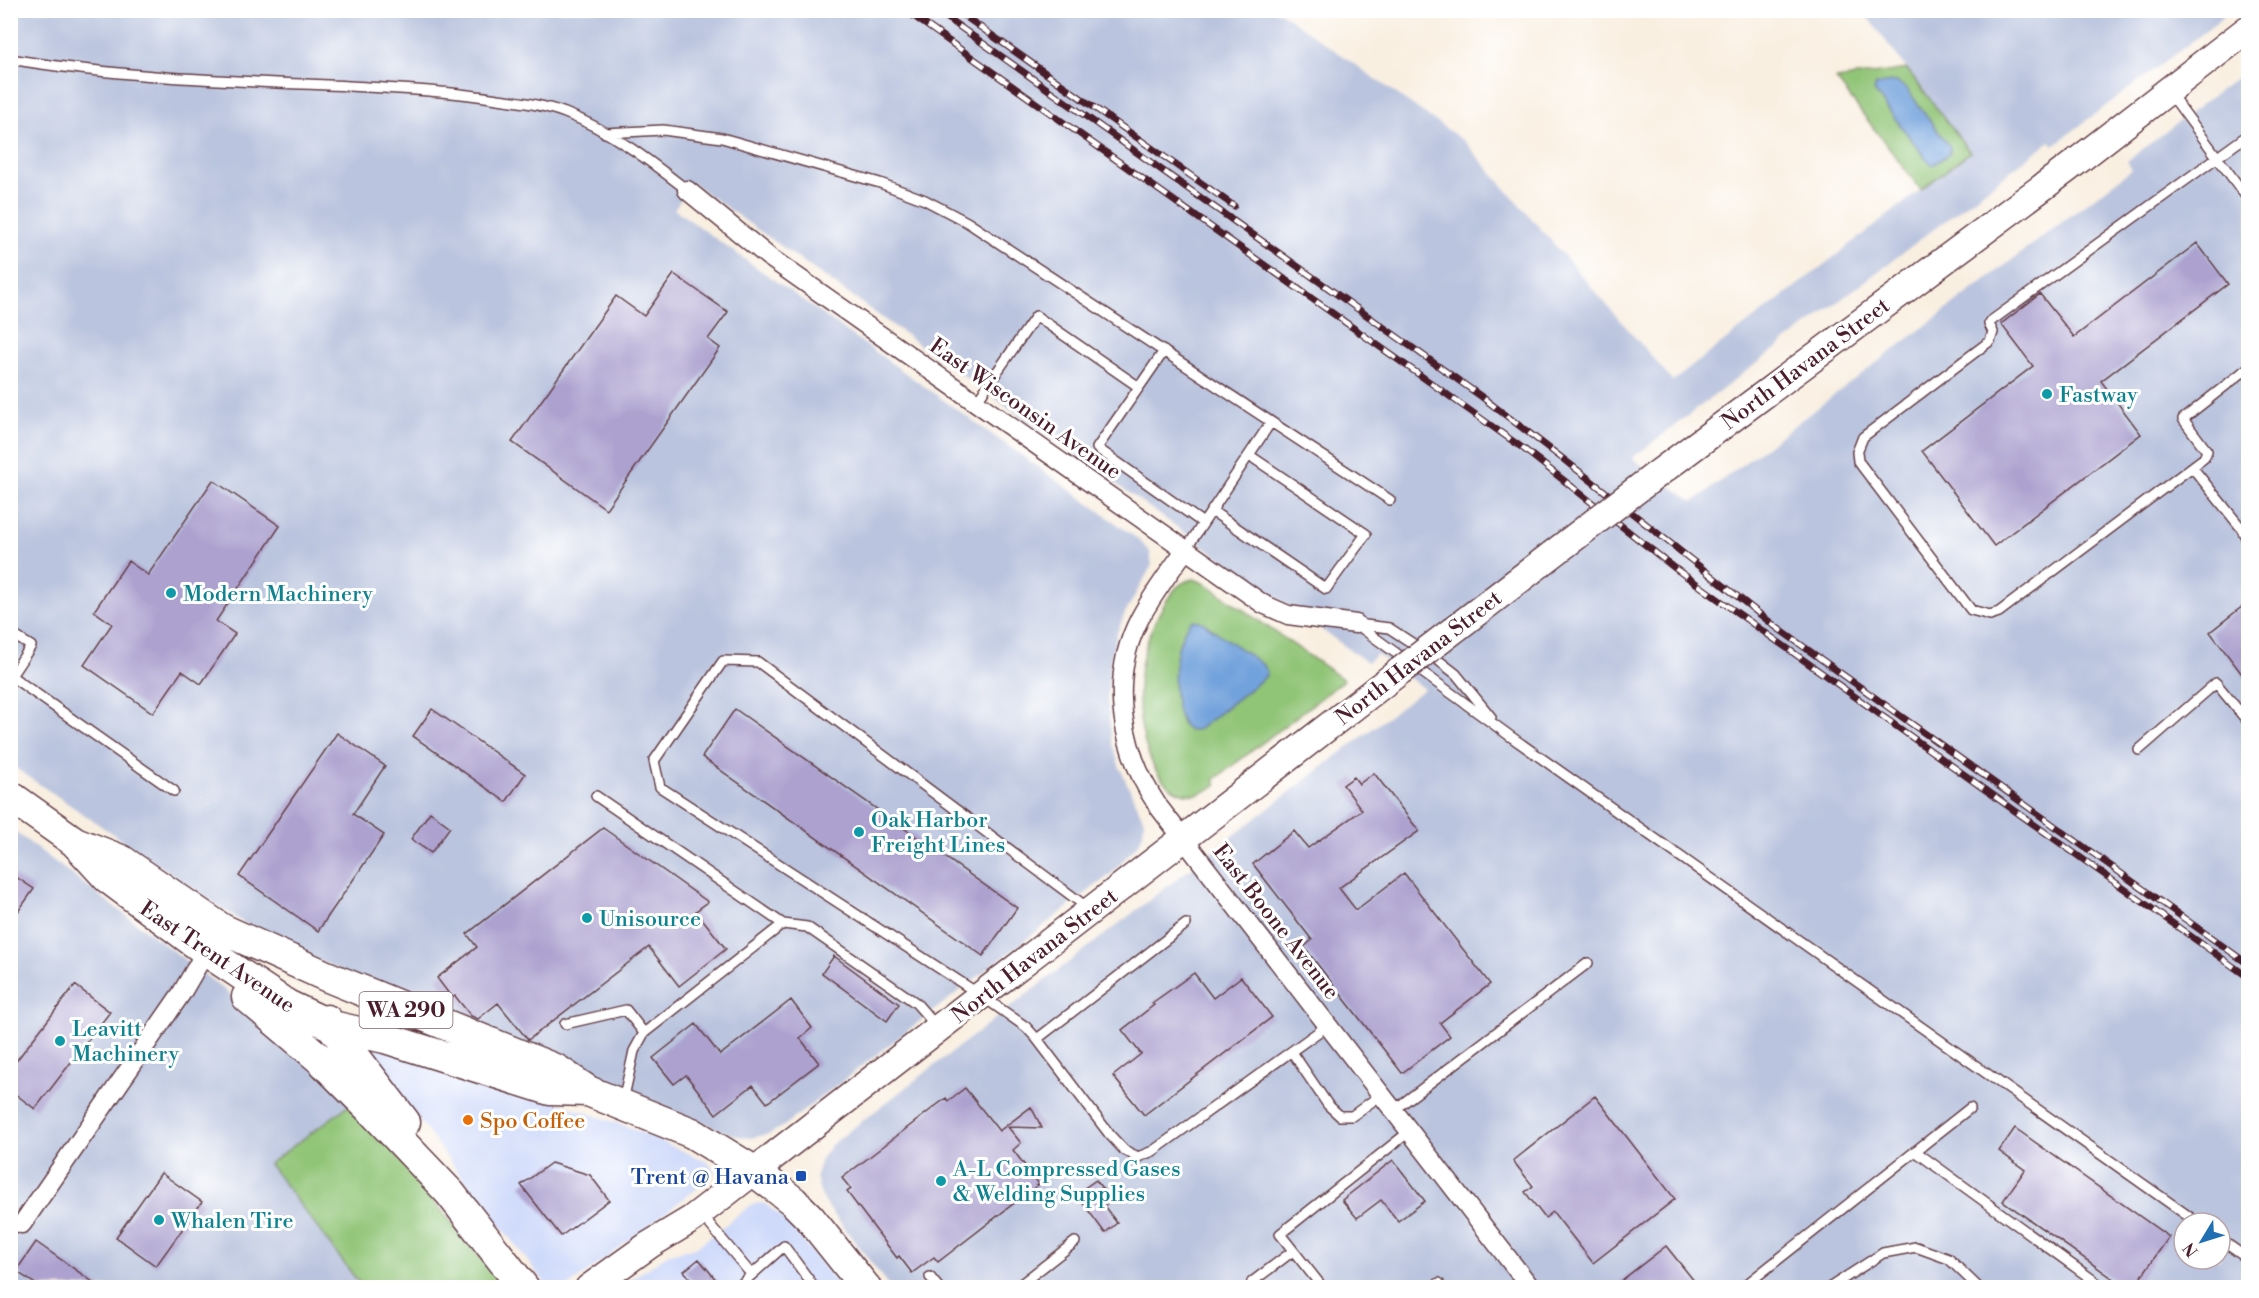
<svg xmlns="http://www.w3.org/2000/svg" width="2259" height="1298" viewBox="0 0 2259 1298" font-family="'Libre Bodoni',serif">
	<rect width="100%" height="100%" fill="#fff"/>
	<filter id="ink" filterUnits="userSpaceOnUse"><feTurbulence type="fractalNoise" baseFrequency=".0167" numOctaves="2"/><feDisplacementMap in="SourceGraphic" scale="12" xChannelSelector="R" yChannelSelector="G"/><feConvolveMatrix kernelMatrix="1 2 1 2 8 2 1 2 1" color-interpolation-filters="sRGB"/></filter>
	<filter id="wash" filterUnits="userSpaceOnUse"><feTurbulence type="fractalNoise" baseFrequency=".008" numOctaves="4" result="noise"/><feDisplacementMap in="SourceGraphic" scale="24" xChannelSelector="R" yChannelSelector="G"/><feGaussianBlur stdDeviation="1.35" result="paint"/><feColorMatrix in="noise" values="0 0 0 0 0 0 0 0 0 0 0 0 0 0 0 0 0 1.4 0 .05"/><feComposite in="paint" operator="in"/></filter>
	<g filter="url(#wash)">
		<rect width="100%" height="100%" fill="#f9efe1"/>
		<path fill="#cfdafa" d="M364,1042L529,1093L631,1128L706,1161L713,1168L714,1173L708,1180L568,1287H548L462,1177L365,1049Z
			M759,1203L765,1204L787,1221L841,1287L618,1288L667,1255L698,1246L751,1205Z"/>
		<path fill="#bac4de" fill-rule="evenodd" d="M10,11H1279L1465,142L1673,381L1970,152L1863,11H2228L2215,24L2054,145L2050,141L1632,458L1693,502L2132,169L2127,161L2248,69V1287H890L828,1207L820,1193L816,1176L821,1159L831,1145L1424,689L1377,654L1367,662L692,183L674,209L1090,504L1139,540L1150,552L1152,565L1125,613L1117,633L1111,657L1107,699L1112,742L1120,768L1144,820L1143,833L1139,843L1111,874L784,1126L769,1134L751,1138L733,1135L502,1042L263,936L11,765ZM2184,1223H2220V1259H2184Z
			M10,828L270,1024L352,1103L362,1287H11Z"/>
		<path fill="#90c476" stroke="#6d7250" stroke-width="1.5" d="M1907,69L1970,152L1921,190L1836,79Z
			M1194,579L1206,584L1344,680L1214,780L1217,784C1206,793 1194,798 1179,792C1146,778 1137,719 1139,687C1140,658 1149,630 1164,605C1172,592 1179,581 1194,579Z
			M352,1103L400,1159L504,1287H362L269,1164Z"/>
		<path fill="#72a2dc" stroke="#5e6084" stroke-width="1.5" d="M1892,82H1897L1906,88L1950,147V153L1933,165L1927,160L1874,91L1876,85Z
			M1193,620L1202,622L1262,664L1267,672L1265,677L1199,729L1189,731C1167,715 1171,635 1193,620Z"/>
		<g id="blocks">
			<path fill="#aca1cf" d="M2197,243L2228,284L2101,381L2141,434L1994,546L1922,451L2033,366L2001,324L2040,294L2074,337Z
				M674,274L728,312L708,339L720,348L606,509L512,442L616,296L644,316Z
				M213,480L280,526L216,621L235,634L201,684L182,671L153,713L84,665L112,624L94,611L128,561L148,575Z
				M2248,602V682L2210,632Z
				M432,709L525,774L506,802L413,736Z
				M735,709L1017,908L983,956L702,757Z
				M337,733L385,766L353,814L384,835L318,931L239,876Z
				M1374,773L1419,831L1339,888L1356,910L1404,873L1490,984L1440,1023L1450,1036L1402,1073L1304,947L1312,940L1253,864L1294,831L1308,848L1362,810L1343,785L1354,777L1359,784Z
				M430,812L450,827L431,853L411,839Z
				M603,828L708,902L696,911L726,949L679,986L649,947L528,1040L498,1003L478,1019L471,1016L455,996L452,998L437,978L477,947L467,934Z
				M10,873L34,889L10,923Z
				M834,956L899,1004L887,1021L822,973Z
				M1194,973L1213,998L1241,977L1272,1017L1144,1115L1113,1076L1141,1054L1122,1030L1154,1005L1152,1003Z
				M75,985L110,1012L35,1109L10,1090V1069Z
				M791,1000L812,1028L800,1038L819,1063L767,1103L753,1085L716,1114L686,1075L674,1084L653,1058L696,1024L720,1055Z
				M965,1088L999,1131L1031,1107L1042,1128L1008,1127L1021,1143L1013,1150L1039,1184L938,1262L934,1257L912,1273L899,1256L897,1258L847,1192L851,1189L842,1178L946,1098L948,1101Z
				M1595,1096L1675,1199L1593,1263L1553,1212L1545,1218L1525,1192L1533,1186L1513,1161Z
				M2015,1128L2169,1237L2134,1287H2125L2003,1201L2025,1170L1999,1151Z
				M1393,1160L1425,1201L1398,1221L1381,1200L1357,1218L1342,1200Z
				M551,1163L590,1175L609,1200L561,1236L521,1185Z
				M161,1173L202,1202L156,1266L116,1237Z
				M1096,1180L1111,1201L1104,1206L1117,1223L1105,1233L1076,1194Z
				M36,1242L100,1287H40L16,1271Z
				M1666,1246L1699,1287H1613Z
				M699,1259L722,1287H697L684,1271Z"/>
		</g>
	</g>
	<g filter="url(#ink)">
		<use href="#blocks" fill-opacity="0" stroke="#643e46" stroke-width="1.5"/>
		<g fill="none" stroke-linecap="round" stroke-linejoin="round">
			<defs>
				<path id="lane" d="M10,59C122,78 236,81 349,86C399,89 449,91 498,99C521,102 544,105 565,113C610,130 650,161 687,190
					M2170,93L2248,199
					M605,133L663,130L722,138L880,183L925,200L967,222L1390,500
					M2248,135L1991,321L1989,324L1993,332L1990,341L1863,437L1857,452L1858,461L1971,610L1990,615L1999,612L2204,458L2207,451L2183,419L2248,368
					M1164,351L1097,448L1203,523
					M976,402L1036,316L1139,387
					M10,447V448
					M2192,467L2242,529L2248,542
					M1212,511L1326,589L1366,534L1249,455
					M1186,549L1271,422
					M1356,624L1510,736L2198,1223
					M1357,624L1389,628L1438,660L1456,674L1491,717
					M10,633L31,646L11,676L174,791
					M2139,750L2216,683L2248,722
					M596,796L783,924L807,927L916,1003L937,1027
					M1088,908L758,662L723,661L654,761L660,787L982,996L1026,1027L1037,1039L1110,1135L1124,1150L1138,1157L1153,1151L1328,1025
					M565,1024L626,1010L644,1033L783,924
					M1037,1039L1186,924
					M1292,1052L1328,1105L1340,1116H1352L1382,1094
					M623,1101L634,1051L644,1033
					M1394,1110L1588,963
					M1915,1151L2104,1288
					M701,1214L751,1274
					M2220,1239L2248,1259
					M930,1277L939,1288
					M737,1288L784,1246L815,1288
					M1016,1288L1075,1242
					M1256,1288L1252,1282L1293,1251
					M1323,1288L1280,1234L1410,1131
					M1433,1288L1439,1283
					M1742,1288L1970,1108
					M1829,1288L1883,1253L1916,1247L1949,1259L1979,1288"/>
				<path id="street" d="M687,190L769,257L1263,604L1288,615L1356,624
					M1186,549C1170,571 1153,594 1140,618C1108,679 1121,751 1158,806L1531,1288
					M22,1224L181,994L206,951"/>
				<path id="secondary" d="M1656,475L2067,169L2248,29
					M589,1288L649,1245L692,1219L1400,671"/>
				<path id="primary" d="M10,796L75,842L108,878L206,951L287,1005L332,1026L385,1038L550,1090L588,1091
					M75,842L121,860L222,929L326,976L557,1070L588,1091L692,1133L754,1171L793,1201L810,1218L866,1288
					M247,997L320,1059L373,1112L450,1193L524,1288
					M327,1020L405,1122"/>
			</defs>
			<use href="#lane" stroke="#643e46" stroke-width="12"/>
			<use href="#street" stroke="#643e46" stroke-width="21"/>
			<use href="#secondary" stroke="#643e46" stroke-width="30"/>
			<use href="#primary" stroke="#643e46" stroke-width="33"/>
			<use href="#lane" stroke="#fff" stroke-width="9"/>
			<use href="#street" stroke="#fff" stroke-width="18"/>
			<use href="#secondary" stroke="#fff" stroke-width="27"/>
			<use href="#primary" stroke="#fff" stroke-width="30"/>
			<defs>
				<path id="rail" d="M905,10L1524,449L1676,569L2248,977
					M936,10L1482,397L1584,475L1776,627L2248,964
					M956,10L1234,206"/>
			</defs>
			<use href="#rail" stroke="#4a1f2b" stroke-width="7"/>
			<use href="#rail" stroke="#fff" stroke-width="4.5" stroke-dasharray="14" stroke-linecap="butt"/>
			<defs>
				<path id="secondary-bridge" d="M1400,671L1656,475"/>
			</defs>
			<use href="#secondary-bridge" stroke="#643e46" stroke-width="30" stroke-linecap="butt"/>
			<use href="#secondary-bridge" stroke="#fff" stroke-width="27"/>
		</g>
	</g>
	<g fill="#0f9aa8" stroke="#fff" stroke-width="2">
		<circle cx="2047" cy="394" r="6"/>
		<circle cx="171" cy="593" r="6"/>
		<circle cx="859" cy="832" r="6"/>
		<circle cx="587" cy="918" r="6"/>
		<circle cx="60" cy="1041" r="6"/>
		<circle cx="941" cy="1181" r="6"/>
		<circle cx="159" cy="1220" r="6"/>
	</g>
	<circle fill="#e8710a" stroke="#fff" stroke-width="2" cx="468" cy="1120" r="6"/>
	<rect fill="#1a4fb4" stroke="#fff" stroke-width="2" x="795" y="1170" width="12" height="12" rx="3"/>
	<g text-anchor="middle" stroke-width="6" stroke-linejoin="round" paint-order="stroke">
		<rect fill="#fff" stroke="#80626b" stroke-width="1.5" x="359.5" y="992" width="93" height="36" rx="4.5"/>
		<g font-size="21" font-weight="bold" fill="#4a1f2b">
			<text x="406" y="1017">WA 290</text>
		</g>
		<g font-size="22" fill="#4a1f2b" stroke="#fff">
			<text transform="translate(1805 363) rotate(-37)" y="8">North Havana Street</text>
			<text transform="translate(1026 408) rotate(35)" y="8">East Wisconsin Avenue</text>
			<text transform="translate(1418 657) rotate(-38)" y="8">North Havana Street</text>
			<text transform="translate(1277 921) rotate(52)" y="8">East Boone Avenue</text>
			<text transform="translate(1034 955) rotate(-38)" y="8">North Havana Street</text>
			<text transform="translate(218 956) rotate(34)" y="8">East Trent Avenue</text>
		</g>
		<g font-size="22" fill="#0d838f" stroke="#fff" text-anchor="start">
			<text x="2059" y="402">Fastway</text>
			<text x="183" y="601">Modern Machinery</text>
			<text x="871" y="827">Oak Harbor<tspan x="871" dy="25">Freight Lines</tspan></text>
			<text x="599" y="926">Unisource</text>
			<text x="72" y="1036">Leavitt<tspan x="72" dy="25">Machinery</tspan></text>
			<text x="953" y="1176">A-L Compressed Gases<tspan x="953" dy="25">&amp; Welding Supplies</tspan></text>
			<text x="171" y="1228">Whalen Tire</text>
		</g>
		<g font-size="22" fill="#c56008" stroke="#fff" text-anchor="start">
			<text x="480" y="1128">Spo Coffee</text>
		</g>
		<g font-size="22" fill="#164399" stroke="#fff" text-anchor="end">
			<text x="789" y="1184">Trent @ Havana</text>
		</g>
	</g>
	<rect width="2259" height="1298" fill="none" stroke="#fff" stroke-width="36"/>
	<g transform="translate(2202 1241) rotate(232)"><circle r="28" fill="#ffffff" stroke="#b7a5aa" stroke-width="1.5"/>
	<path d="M0-4.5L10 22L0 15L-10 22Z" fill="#1f6fb2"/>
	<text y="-9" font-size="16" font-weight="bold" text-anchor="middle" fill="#4a1f2b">N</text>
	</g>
</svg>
